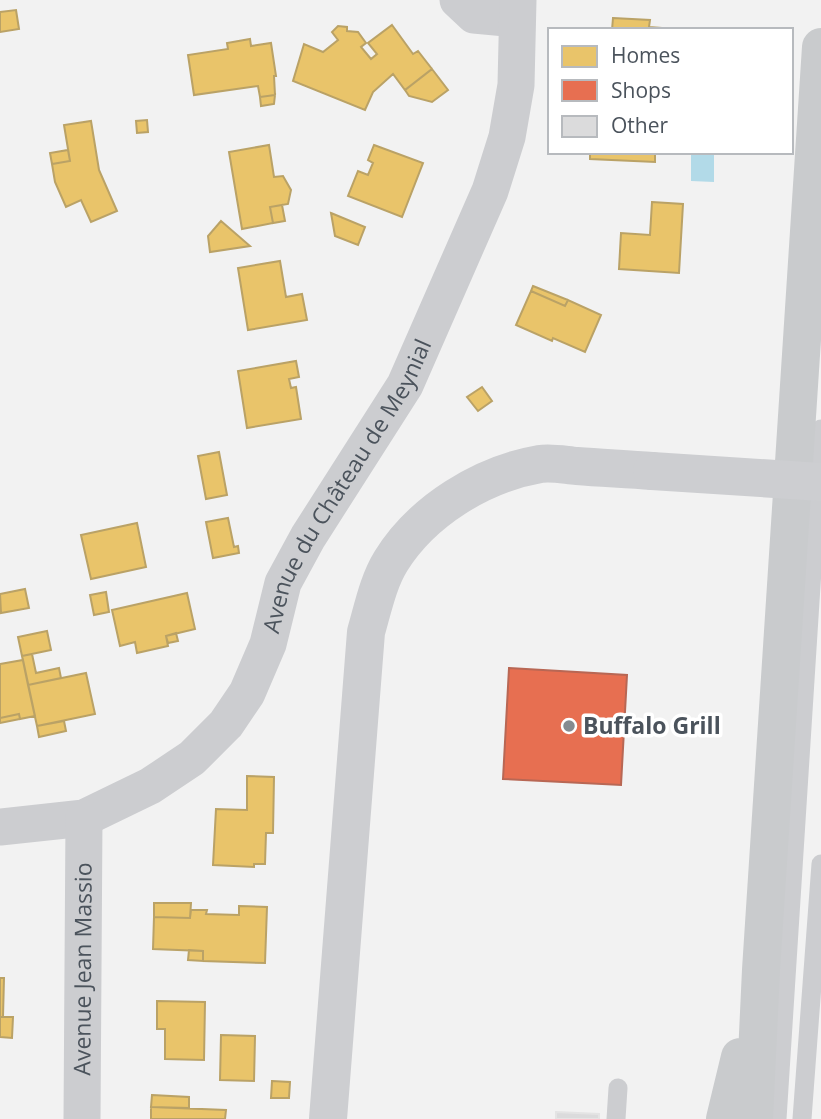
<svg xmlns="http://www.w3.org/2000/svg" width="821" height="1119" viewBox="0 0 821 1119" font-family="'Open Sans',sans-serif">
	<rect width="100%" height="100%" fill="#f2f2f2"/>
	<path fill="#b2dae8" d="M691,152H714V182L691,181Z"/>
	<path fill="#e9c46a" stroke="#baa266" stroke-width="2" d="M16,10L19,29L0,32V12Z
		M613,18L650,20L649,27L688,30H612Z
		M392,25L413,54L418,51L432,69L405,90L393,74L373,92L365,110L293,81L304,44L323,52L338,40L332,32L338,26L347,27V31L358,32L366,43L361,47L371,59L377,54L368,43Z
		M250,39L251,46L271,43L276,76H274L275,95L260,97L258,86L194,95L188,55L228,49L227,43Z
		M432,69L448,90L432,102L409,96L405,90Z
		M275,95L274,104L261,106L260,97Z
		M147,120L148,132L137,133L136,121Z
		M91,121L99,170L117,211L91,222L81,200L66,207L55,182L52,164L70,161L64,125Z
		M269,145L274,177L283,176L291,190L288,204L270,207L273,223L242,229L229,152Z
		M374,145L423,163L402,217L348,196L358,171L368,175L373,163L368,160Z
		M68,150L70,161L52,164L50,153Z
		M590,152H655V162L590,159Z
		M652,202L683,204L679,273L619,269L621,233L650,235Z
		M282,205L285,221L273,223L270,207Z
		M331,213L365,227L358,245L335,236Z
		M221,221L250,246L210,252L208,236Z
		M280,261L286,297L302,294L307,320L248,330L238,268Z
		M533,286L568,300L565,306L531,291Z
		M531,291L565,306L568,300L601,315L585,352L553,338L552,341L516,325Z
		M296,361L299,377L289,379L291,388L296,387L301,419L247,428L238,371Z
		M482,387L492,401L478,411L467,397Z
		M219,452L227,495L206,499L198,456Z
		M228,518L234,547L238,546L239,553L213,558L206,522Z
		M137,523L146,567L91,579L81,535Z
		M25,589L29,608L1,613L0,594Z
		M106,592L109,612L94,615L90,595Z
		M187,593L195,629L166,636L168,646L137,653L135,642L120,646L112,610Z
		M47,631L51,650L22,656L18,637Z
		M176,633L178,641L168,643L166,636Z
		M32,654L36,673L59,668L61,678L28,685L22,656Z
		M23,660L35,716L20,719L19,714L0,718V664Z
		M86,673L95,714L37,726L28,685Z
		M19,714L20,719L0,723V718Z
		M64,721L66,731L39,737L37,726Z
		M247,776L274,777L273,833H266L265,864H254V867L213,865L216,809L247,810Z
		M154,903H191L190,918L154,917Z
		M239,906L267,907L265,963L203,961V951L153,949L154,917L190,918L191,910H207L206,914L239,915Z
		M189,950L203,951V961L188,960Z
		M0,978H4L3,1017H0Z
		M157,1001L205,1002L204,1060L165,1059V1029H157Z
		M0,1017H13L12,1038L0,1037Z
		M221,1035L255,1036L254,1081L220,1080Z
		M272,1081L290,1082L289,1098H271Z
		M152,1095L189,1097V1108L151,1107Z
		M151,1107L226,1110L225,1119H151Z"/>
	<path fill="#e76f51" stroke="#b86754" stroke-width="2" d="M509,668L627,675L621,785L503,779Z"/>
	<path fill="#dbdbdc" stroke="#e4e4e4" stroke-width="2" d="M556,1112L599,1114V1119H556Z"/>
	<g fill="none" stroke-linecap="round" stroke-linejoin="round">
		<path stroke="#cccdd0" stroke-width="19" d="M616,1119L618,1088
			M777,1119L821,429
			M802,1119L821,864"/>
		<g stroke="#cccdd0" stroke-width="37">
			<path d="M458,0L474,15L517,19"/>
			<path id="s1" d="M0,827L84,818L150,786L192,758L226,724L247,693L268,644L283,583L308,537L405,385L490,191L507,137L516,85L518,0"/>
			<path id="s2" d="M82,1119L84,818"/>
		</g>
		<path stroke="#cdced1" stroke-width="38" d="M328,1119L366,632C373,608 378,582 391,561C422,511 482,474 540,464C551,462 565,465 577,466C602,468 627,469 652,471"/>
		<path stroke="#c9cbcd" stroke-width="38" d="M725,1119L740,1057
			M754,1119L761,970L821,47"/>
		<path stroke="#cdced1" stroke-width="38" d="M652,471L821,482"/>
	</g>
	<circle fill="#858b90" stroke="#fff" stroke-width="2.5" cx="569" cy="726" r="7"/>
	<g text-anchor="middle" stroke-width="7" stroke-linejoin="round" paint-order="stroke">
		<g font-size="23" fill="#4b535c" stroke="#fff">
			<text dy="8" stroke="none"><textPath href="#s1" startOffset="525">Avenue du Château de Meynial</textPath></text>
			<text dy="8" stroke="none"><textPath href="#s2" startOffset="150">Avenue Jean Massio</textPath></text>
		</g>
		<g font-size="23" font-weight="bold" fill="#4b535c" stroke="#fff" text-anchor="start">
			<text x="583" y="734">Buffalo Grill</text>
		</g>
	</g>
	<rect x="548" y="28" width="245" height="126" fill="#ffffff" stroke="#b7babe" stroke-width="2"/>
	<rect x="562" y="46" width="35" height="21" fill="#e9c46a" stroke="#b7babe" stroke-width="2"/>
	<text x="611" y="63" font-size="21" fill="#4b535c">Homes</text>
	<rect x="562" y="80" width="35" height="21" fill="#e76f51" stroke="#b7babe" stroke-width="2"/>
	<text x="611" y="98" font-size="21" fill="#4b535c">Shops</text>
	<rect x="562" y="116" width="35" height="21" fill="#dbdbdc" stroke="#b7babe" stroke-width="2"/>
	<text x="611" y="133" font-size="21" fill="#4b535c">Other</text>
</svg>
